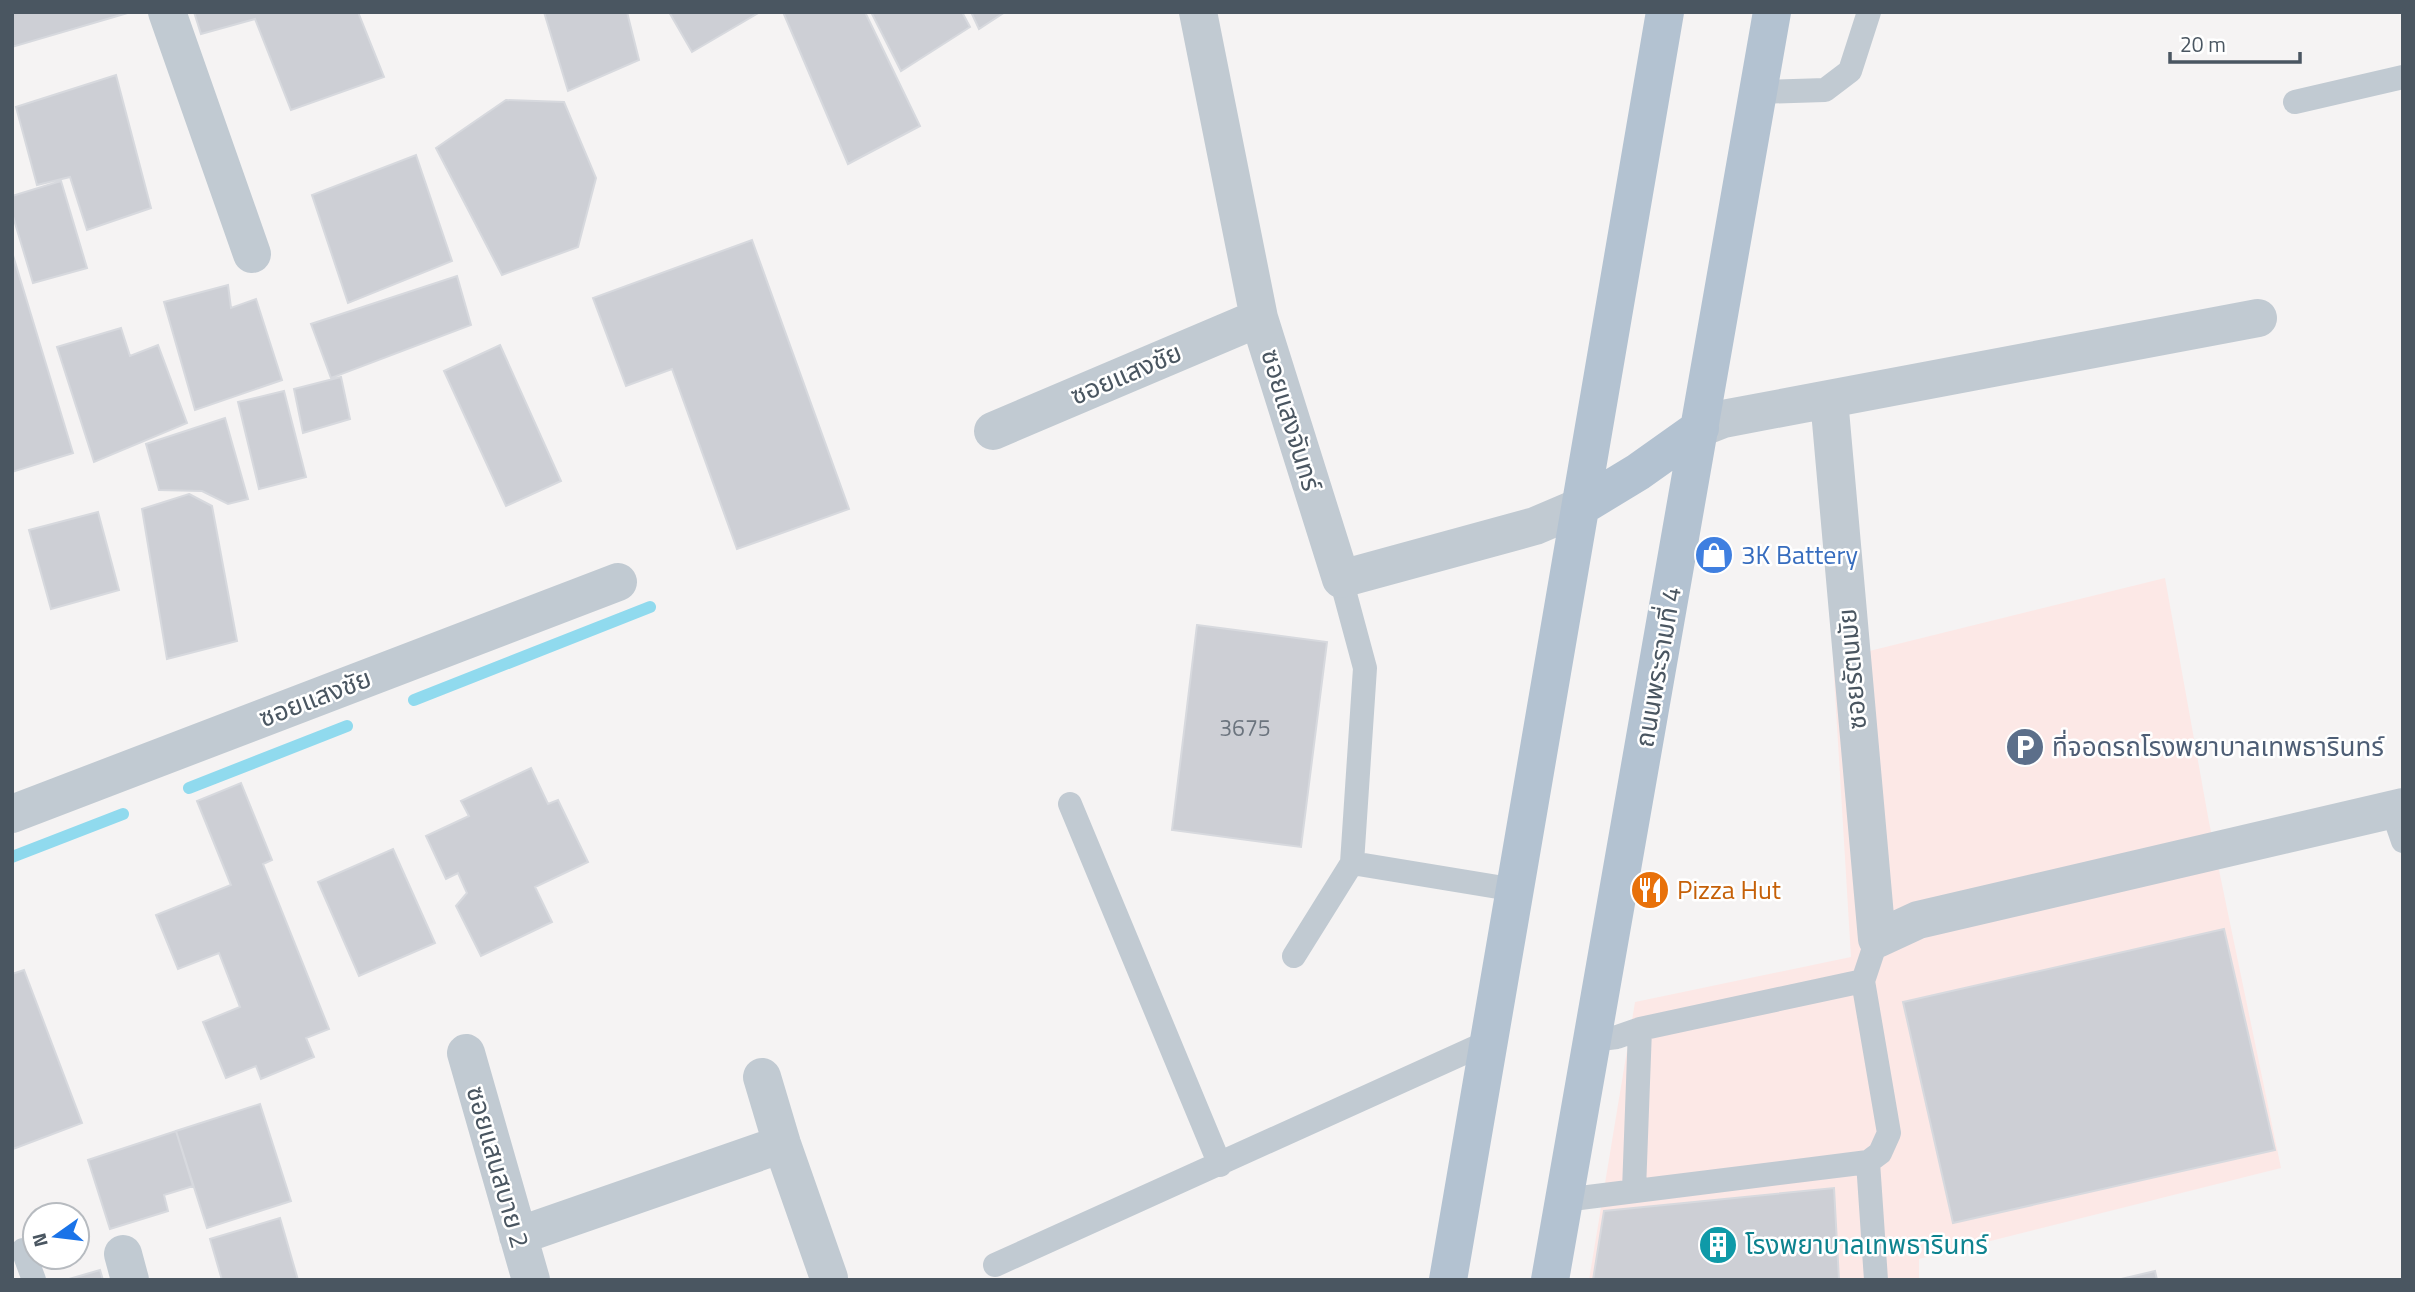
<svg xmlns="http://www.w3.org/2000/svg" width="2415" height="1292" viewBox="0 0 2415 1292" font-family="'Titillium Web','Noto Sans Thai',sans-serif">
	<rect width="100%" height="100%" fill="#f5f3f3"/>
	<path fill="#fce8e6" d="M2165,578L2209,822L2281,1168L1919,1259V1280H1589L1635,1002L1851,957L1833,660Z"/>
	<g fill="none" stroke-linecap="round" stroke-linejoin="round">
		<path stroke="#90daee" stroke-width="12" d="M414,700L650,607
			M189,788L347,726
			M12,857L123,814"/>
	</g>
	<path fill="#cdcfd5" stroke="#d7d9de" stroke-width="2" d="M12,12H131L12,47Z
		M194,12H358L384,77L291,110L255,19L201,34Z
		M544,12H627L639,60L568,91Z
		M669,12H760L692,52Z
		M783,12H865L920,126L848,164Z
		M871,12H962L970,27L901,71Z
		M971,12H1005L979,29Z
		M116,75L151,208L87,230L70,177L37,185L16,107Z
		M506,100L564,102L596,178L578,247L502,275L436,148Z
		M416,155L452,261L348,303L312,195Z
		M61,181L87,268L33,283L12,213V196Z
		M752,240L849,509L737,549L672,369L626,386L593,298Z
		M12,252L73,453L12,472Z
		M457,276L471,325L331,378L311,324Z
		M228,285L231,308L256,299L282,380L195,410L164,302Z
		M121,328L130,356L158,345L187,423L94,462L57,347Z
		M500,345L561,481L506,506L444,371Z
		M341,377L350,419L303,433L294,389Z
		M284,391L306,477L259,489L238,402Z
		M225,418L248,499L228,504L202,491L159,490L146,444Z
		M189,494L212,506L237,641L167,659L142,509Z
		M98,512L119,590L51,609L29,530Z
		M1197,625L1327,642L1301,847L1172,830Z
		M531,768L548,804L558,800L588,862L535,887L552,922L481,956L456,906L467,893L458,873L446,879L426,836L469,816L461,801Z
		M241,783L272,860L263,864L329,1029L306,1038L314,1057L261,1079L256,1066L226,1078L203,1022L240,1007L219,953L178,969L156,915L231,885L197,801Z
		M393,849L435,943L359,976L318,882Z
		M2224,929L2275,1150L1953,1223L1903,1002Z
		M24,970L82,1123L13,1149L12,974Z
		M260,1104L291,1201L207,1228L176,1131Z
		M176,1131L193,1186L164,1195L168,1211L110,1229L88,1160Z
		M1834,1188L1839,1280H1593L1604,1211Z
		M280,1218L298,1280H222L210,1239Z
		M100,1270L103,1280H70L69,1279Z
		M2155,1271L2157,1280H2117Z"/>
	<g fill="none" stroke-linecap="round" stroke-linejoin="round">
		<path stroke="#c1cad2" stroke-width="24" d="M1759,92L1825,90L1850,71L1869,12
			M2295,102L2403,77
			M1070,804L1220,1165
			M2392,809L2403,841
			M1352,863L1516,890
			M1294,956L1352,863L1365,668L1341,579
			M1592,1040L1617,1037L1640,1029L1863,981
			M1868,1162L1876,1280
			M1634,1190L1640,1029
			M1564,1200L1868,1162L1880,1153L1889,1133L1863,981L1877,939
			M23,1250L34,1280
			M995,1265L1490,1041"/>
		<path stroke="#c1cad2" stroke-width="38" d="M167,12L252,254
			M1198,12L1259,318L1341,579L1535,526L1582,506
			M1829,399L1877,939L1918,920L2403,807
			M1700,428L1723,419L2258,318
			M993,431L1259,318
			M12,814L618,582
			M466,1053L531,1280
			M762,1077L782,1144L829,1278
			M518,1236L782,1144
			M123,1254L130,1280"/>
		<path stroke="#b3c2d1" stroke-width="38" d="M1582,506L1638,472L1700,428
			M1448,1280L1665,12
			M1550,1280L1772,12"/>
	</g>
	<defs>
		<symbol id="shop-disc" viewBox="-11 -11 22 22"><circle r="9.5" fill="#3f7fe0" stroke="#fff"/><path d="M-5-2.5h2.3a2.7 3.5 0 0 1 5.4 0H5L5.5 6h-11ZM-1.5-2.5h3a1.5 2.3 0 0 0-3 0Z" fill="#fff"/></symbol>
		<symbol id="parking-disc" viewBox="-11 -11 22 22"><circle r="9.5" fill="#5c6f8a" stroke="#fff"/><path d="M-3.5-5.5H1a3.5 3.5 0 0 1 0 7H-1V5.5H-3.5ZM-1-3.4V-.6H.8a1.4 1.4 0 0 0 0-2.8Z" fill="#fff"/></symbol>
		<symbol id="restaurant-disc" viewBox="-11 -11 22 22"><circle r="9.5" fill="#e8710a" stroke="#fff"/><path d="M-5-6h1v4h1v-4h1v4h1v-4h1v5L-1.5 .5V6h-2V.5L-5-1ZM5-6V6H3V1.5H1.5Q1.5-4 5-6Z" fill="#fff"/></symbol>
		<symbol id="building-disc" viewBox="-11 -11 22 22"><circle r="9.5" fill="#0f9aa8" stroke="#fff"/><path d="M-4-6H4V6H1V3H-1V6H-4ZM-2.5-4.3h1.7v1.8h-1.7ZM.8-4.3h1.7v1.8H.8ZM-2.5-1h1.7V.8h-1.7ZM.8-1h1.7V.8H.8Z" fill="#fff"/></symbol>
	</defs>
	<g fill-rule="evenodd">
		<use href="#shop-disc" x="1692" y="533" width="44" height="44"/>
		<use href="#parking-disc" x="2003" y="725" width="44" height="44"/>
		<use href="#restaurant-disc" x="1628" y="868" width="44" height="44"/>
		<use href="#building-disc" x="1696" y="1223" width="44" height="44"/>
	</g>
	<g text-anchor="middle" stroke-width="5" stroke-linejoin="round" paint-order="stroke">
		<g font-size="23" fill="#6b747e">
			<text x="1245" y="736">3675</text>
		</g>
		<g font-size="26" fill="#4a5661" stroke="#fff">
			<text transform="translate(1126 374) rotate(-23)" y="9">ซอยแสงชัย</text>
			<text transform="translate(1291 420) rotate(73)" y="9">ซอยแสงจันทร์</text>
			<text transform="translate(1658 667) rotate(-80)" y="9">ถนนพระรามที่ 4</text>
			<text transform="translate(1852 669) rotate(-95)" y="9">ซอยรัตนมัย</text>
			<text transform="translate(315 698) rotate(-21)" y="9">ซอยแสงชัย</text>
			<text transform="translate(498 1167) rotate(74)" y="9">ซอยแสนสบาย 2</text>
		</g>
		<g font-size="26" fill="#366cbe" stroke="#fff" text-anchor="start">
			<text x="1741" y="564">3K Battery</text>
		</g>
		<g font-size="26" fill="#4e5e75" stroke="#fff" text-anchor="start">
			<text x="2052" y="756">ที่จอดรถโรงพยาบาลเทพธารินทร์</text>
		</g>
		<g font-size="26" fill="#c56008" stroke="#fff" text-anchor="start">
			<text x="1677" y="899">Pizza Hut</text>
		</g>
		<g font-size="26" fill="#0d838f" stroke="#fff" text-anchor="start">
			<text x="1745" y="1254">โรงพยาบาลเทพธารินทร์</text>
		</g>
	</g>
	<rect width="2415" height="1292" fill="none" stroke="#4a5661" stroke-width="28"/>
	<g transform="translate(56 1236) rotate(256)"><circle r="33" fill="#ffffff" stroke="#b7bbc0" stroke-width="2"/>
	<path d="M0-5L12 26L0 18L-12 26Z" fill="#1a73e8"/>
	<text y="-10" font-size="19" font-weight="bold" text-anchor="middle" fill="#4a5661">N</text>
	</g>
	<path d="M2170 52v10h130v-10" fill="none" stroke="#4a5661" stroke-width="3.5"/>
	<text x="2180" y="52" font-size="21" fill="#4a5661" stroke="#ffffff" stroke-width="5" paint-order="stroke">20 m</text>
</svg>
